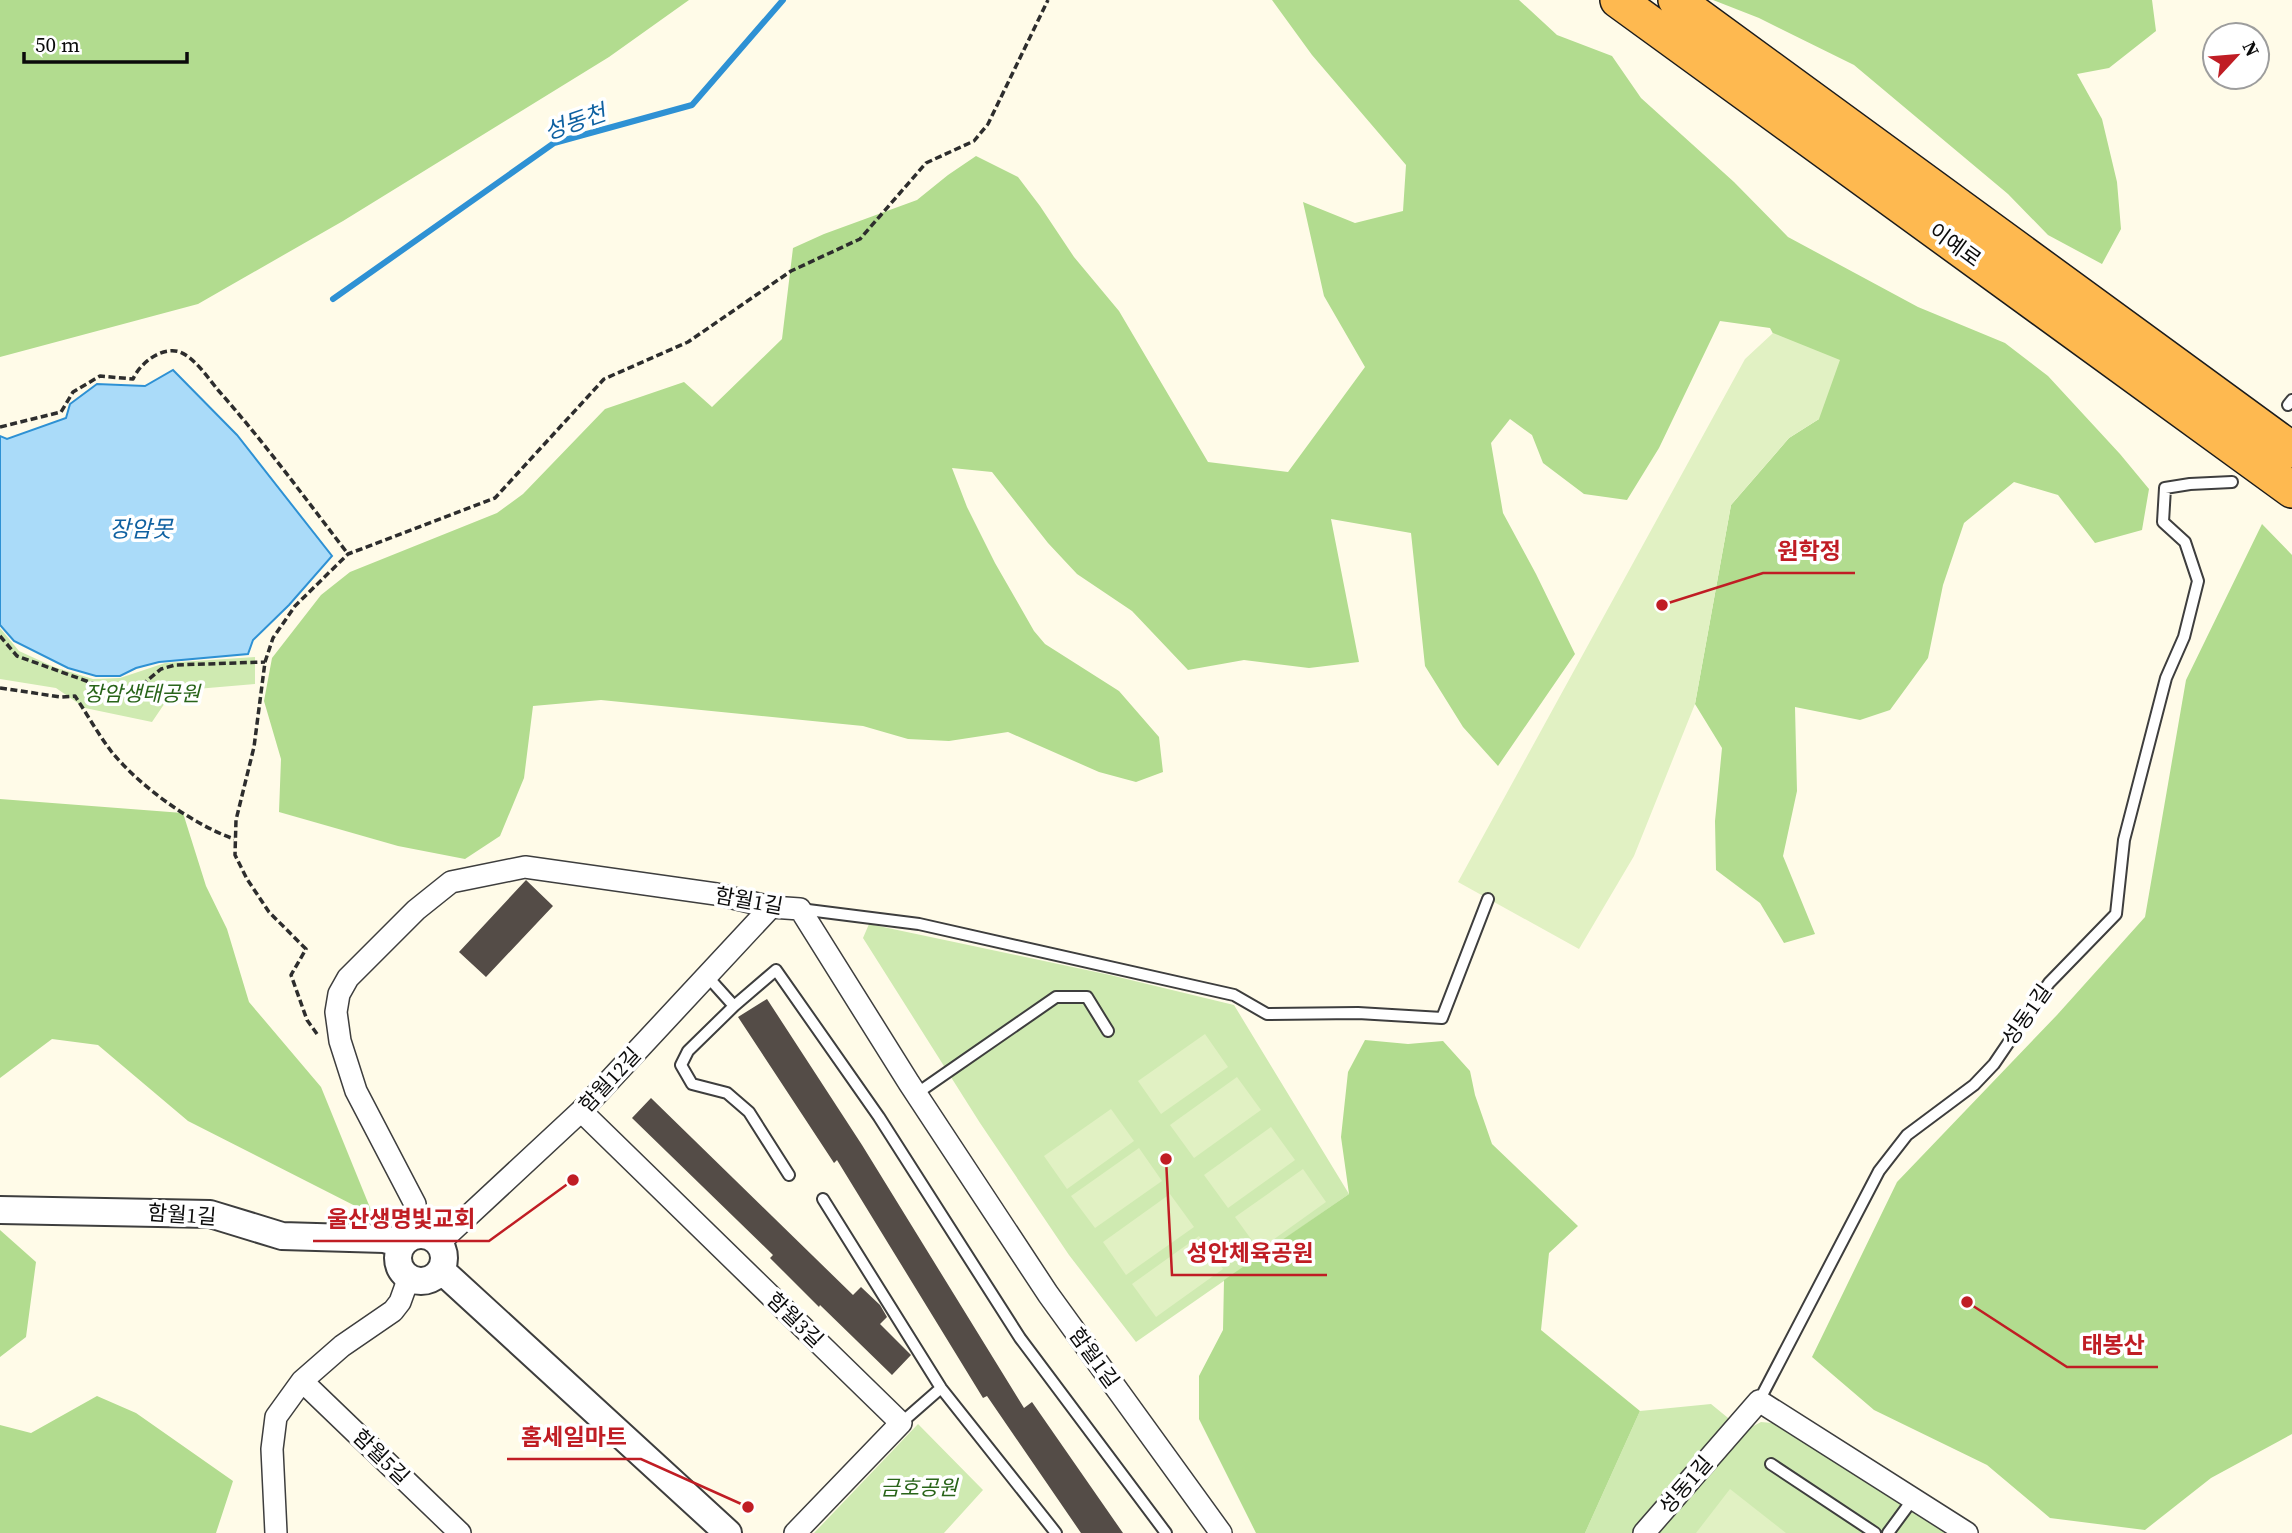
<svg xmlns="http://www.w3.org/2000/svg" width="2292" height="1533" viewBox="0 0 2292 1533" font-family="'Source Serif 4','Noto Sans KR',serif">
	<rect width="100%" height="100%" fill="#fffbe8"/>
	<path fill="#cfeab1" d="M0,628L19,651L54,667L93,679L120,678L165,663L255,657V684L173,691L152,722L85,708L56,688L0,679Z
		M869,924L1110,975L1234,1005L1349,1194L1136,1342L1069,1255L980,1123L863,938Z
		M1711,1404L1744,1431L1761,1422L1782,1424L1948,1533H1585L1640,1411Z
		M918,1424L983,1490L944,1533H814Z"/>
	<path fill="#b2dc8f" d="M0,0H689L609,57L343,221L198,304L0,357Z
		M1272,0H1519L1557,35L1612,56L1641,98L1734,182L1788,237L1918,307L2005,343L2048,376L2120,454L2149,489L2142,530L2095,543L2058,495L2014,482L1964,523L1943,585L1928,658L1890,710L1860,720L1795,707L1797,791L1783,856L1815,934L1784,943L1760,903L1716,870L1715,821L1722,748L1695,704L1731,505L1789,438L1819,419L1770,328L1720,321L1659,448L1627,500L1584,494L1543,463L1532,435L1510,419L1491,443L1503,513L1536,574L1575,654L1498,766L1463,727L1425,666L1411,533L1331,519L1359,662L1309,668L1244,660L1188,670L1132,611L1077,574L1048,543L992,472L952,468L967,507L995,563L1034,631L1045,644L1119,691L1159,737L1163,772L1136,782L1099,772L1008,732L949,741L908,739L863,726L601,700L533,706L524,778L500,836L465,859L398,846L279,812L281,759L264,701L272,658L321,595L350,572L497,513L523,494L605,409L684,382L712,407L782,339L793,248L824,234L917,200L948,175L976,156L1018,177L1040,206L1074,257L1119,311L1208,462L1288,472L1365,367L1324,296L1303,202L1355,223L1403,211L1406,165L1312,55Z
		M1713,0H2152L2156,31L2109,68L2077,74L2102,119L2117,182L2121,229L2102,264L2048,235L2008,194L1854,65L1759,18Z
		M2262,524L2292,555V1434L2211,1478L2145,1530L2050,1518L1987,1465L1874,1410L1812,1357L1897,1182L2057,1015L2145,917L2186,680Z
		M0,799L183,813L206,886L227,929L249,1002L321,1087L373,1215L188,1121L98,1045L52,1039L0,1078Z
		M1365,1040L1408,1044L1443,1041L1470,1071L1475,1095L1492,1144L1578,1226L1549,1253L1541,1330L1640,1411L1585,1533H1256L1199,1419V1376L1223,1330L1224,1280L1349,1194L1341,1137L1348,1072Z
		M0,1230L36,1262L26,1337L0,1357Z
		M97,1396L136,1413L233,1481L216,1533H0V1425L31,1433Z"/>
	<path fill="#e1f1c3" d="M1773,333L1840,360L1819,419L1789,438L1731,505L1695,704L1634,856L1579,949L1458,882L1745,359Z
		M1205,1034L1228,1067L1161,1114L1138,1081Z
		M1237,1077L1261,1110L1194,1158L1170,1125Z
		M1111,1109L1134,1141L1067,1189L1044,1156Z
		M1271,1127L1295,1160L1228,1208L1204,1175Z
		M1139,1148L1162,1181L1095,1228L1071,1196Z
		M1303,1169L1326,1202L1259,1250L1235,1217Z
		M1170,1194L1194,1227L1126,1275L1103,1242Z
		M1199,1236L1223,1269L1156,1317L1132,1284Z
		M1730,1489L1786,1533H1696Z"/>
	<path fill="#aadbf9" stroke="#2e91d4" stroke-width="2" d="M173,370L237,435L332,556L289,605L253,640L248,654L159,662L136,668L120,676H96L68,668L14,641L0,625V436L7,439L66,418L70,404L97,384L145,386Z"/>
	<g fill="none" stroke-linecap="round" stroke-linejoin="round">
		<path stroke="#2e91d4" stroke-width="6" d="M333,299L554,143L692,105L783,0"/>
	</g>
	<path fill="#544c47" d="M526,880L553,906L486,977L459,952Z
		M767,999L862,1145L1024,1408L1032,1402L1123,1533H1081L987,1396L983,1398L837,1160L834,1163L738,1017Z
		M651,1098L853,1295L861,1287L880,1305L887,1317L880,1324L911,1355L892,1375L820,1305L819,1307L770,1258L773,1255L632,1118Z"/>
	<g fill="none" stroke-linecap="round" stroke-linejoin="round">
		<defs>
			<path id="service" d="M2288,405L2292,400
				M800,909L919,924L1234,995L1267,1014L1358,1013L1442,1018L1488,899
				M707,976L734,1006L776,970L879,1117L1020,1338L1166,1533
				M734,1006L688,1051L681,1065L692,1084L727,1093L749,1112L789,1175
				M916,1094L1056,997H1087L1108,1031
				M823,1199L941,1388L1056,1533
				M1759,1401L1879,1171L1907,1135L1974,1085L1994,1064L2049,983L2116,914L2124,840L2166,678L2184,637L2198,581L2185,542L2163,522L2165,488L2190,484L2232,482
				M901,1423L941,1388
				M1771,1464L1875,1533
				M1888,1533L1913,1499"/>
			<path id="minor" d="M581,1111L901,1423L795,1533
				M417,1235L415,1204L356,1091L340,1041L336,1012L339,994L348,978L416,910L451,882L525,867L716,894L771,907L800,909L909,1083L1048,1294L1221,1533
				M439,1243L581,1111L771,907
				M302,1381L460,1533
				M276,1533L272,1449L276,1417L302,1381L342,1346L393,1311L400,1302L409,1277
				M1644,1533L1759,1401L1967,1533"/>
			<path id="tertiary" d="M0,1210L210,1214L282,1236L384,1239L402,1244
				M398 1258a23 23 0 1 1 46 0a23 23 0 1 1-46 0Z
				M441,1270L728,1533"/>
			<path id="trunk" d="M1618,0L2292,490
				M1676,0L2292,450"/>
		</defs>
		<use href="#service" stroke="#3e3e3e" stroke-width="14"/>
		<use href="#minor" stroke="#3e3e3e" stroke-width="24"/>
		<use href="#tertiary" stroke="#3e3e3e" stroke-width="30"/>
		<use href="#trunk" stroke="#1c1c1c" stroke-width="38"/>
		<path stroke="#2d2d2d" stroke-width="3.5" stroke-dasharray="7 3.5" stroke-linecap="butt" d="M0,427L61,412L73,392L100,376L133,379C140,363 162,346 180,352C195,358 208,378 218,390C264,442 305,498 348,554
			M0,636L17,656L103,687L128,691L142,685L161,669L175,665L265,662
			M0,688L61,697L75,696C87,714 98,734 111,751C139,786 192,824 234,839
			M317,1034L307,1020L291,975L306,949L269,912L247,879L235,855L236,820L254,747L265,662L273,638L295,606L348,554L495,498L604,379L688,342L791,271L860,239L926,163L974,141L988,124L1048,0"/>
		<use href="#service" stroke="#fff" stroke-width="10"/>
		<use href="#minor" stroke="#fff" stroke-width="21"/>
		<use href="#tertiary" stroke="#fff" stroke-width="26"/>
		<use href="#trunk" stroke="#feb950" stroke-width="35"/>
	</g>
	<g text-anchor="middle" stroke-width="7" stroke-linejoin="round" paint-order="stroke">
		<g font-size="21" fill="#0b0b0b" stroke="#fff">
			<text transform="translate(1955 245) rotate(36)" y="7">이예로</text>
			<text transform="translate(749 901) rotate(10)" y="7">함월1길</text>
			<text transform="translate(2027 1015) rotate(-55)" y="7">성동1길</text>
			<text transform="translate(610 1080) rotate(-47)" y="7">함월12길</text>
			<text transform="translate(182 1215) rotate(4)" y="7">함월1길</text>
			<text transform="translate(795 1320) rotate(44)" y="7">함월3길</text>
			<text transform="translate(1094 1358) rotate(54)" y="7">함월1길</text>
			<text transform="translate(381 1457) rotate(44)" y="7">함월5길</text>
			<text transform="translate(1686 1485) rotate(-49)" y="7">성동1길</text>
		</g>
		<g font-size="21" font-style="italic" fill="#286419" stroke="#fff">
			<text x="142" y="701">장암생태공원</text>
			<text x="919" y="1495">금호공원</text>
		</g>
		<g font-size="23" font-style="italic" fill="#0f61a1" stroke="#fff">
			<text transform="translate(575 122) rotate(-19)" y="8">성동천</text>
			<text x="141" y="537">장암못</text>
		</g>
	</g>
	<path fill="none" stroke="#c01d24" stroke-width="2.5" d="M1662 605L1763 573H1855M573 1180L489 1241H313M1166 1159L1172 1275H1327M1967 1302L2067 1367H2158M748 1507L641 1459H507"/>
	<g fill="#c01d24" stroke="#fff" stroke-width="2.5">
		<circle cx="1662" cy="605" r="7"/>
		<circle cx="573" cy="1180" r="7"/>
		<circle cx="1166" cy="1159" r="7"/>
		<circle cx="1967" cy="1302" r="7"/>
		<circle cx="748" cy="1507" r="7"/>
	</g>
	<g font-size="23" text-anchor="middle" font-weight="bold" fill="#c01d24" stroke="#fff" stroke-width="7" stroke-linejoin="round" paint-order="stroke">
		<text x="1809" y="559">원학정</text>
		<text x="401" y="1227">울산생명빛교회</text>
		<text x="1250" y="1261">성안체육공원</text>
		<text x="2113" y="1353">태봉산</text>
		<text x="574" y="1445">홈세일마트</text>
	</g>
	<g transform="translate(2236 56) rotate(64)"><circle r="33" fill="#ffffff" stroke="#9d9d9d" stroke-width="2"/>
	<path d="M0-5L12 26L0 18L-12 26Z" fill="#c01d24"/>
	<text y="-10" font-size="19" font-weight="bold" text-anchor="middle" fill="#0b0b0b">N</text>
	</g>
	<path d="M24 52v10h163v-10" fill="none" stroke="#0b0b0b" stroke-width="3.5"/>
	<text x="35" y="52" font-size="21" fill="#0b0b0b" stroke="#ffffff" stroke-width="5" paint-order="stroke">50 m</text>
</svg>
